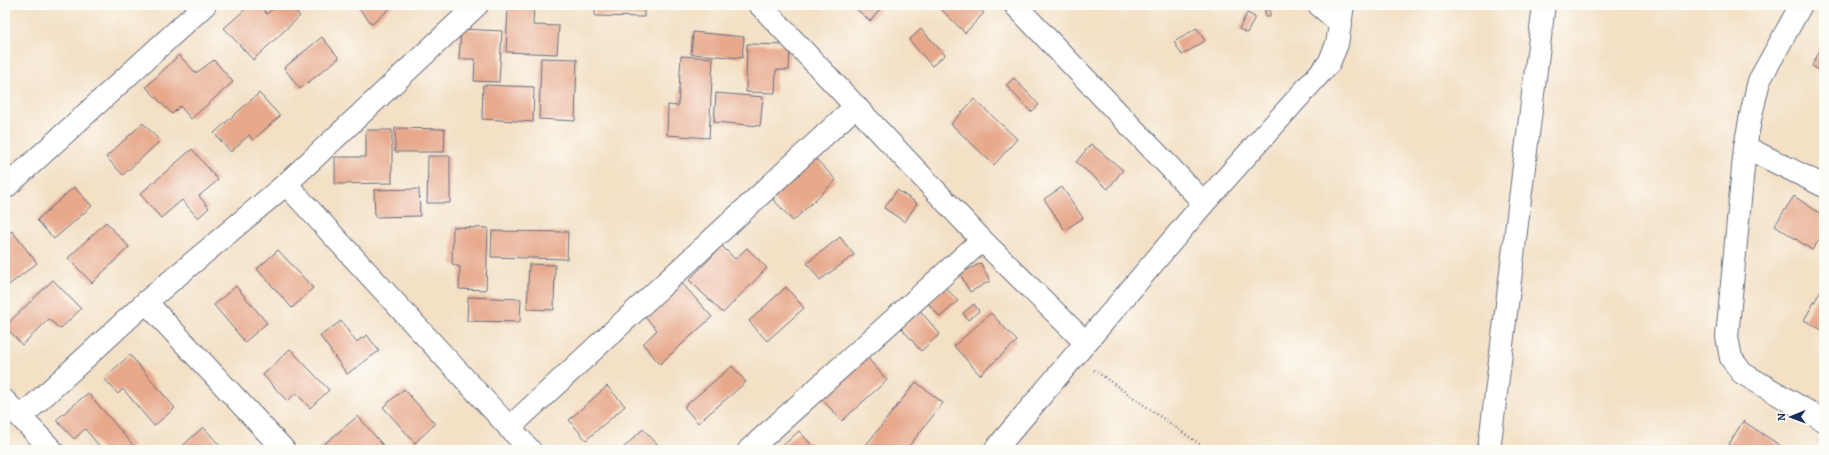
<svg xmlns="http://www.w3.org/2000/svg" width="1829" height="455" viewBox="0 0 1829 455" font-family="Alegreya,serif">
	<rect width="100%" height="100%" fill="#fdfcf7"/>
	<filter id="ink" filterUnits="userSpaceOnUse"><feTurbulence type="fractalNoise" baseFrequency=".025" numOctaves="2"/><feDisplacementMap in="SourceGraphic" scale="8" xChannelSelector="R" yChannelSelector="G"/><feConvolveMatrix kernelMatrix="1 2 1 2 8 2 1 2 1" color-interpolation-filters="sRGB"/></filter>
	<filter id="wash" filterUnits="userSpaceOnUse"><feTurbulence type="fractalNoise" baseFrequency=".012" numOctaves="4" result="noise"/><feDisplacementMap in="SourceGraphic" scale="16" xChannelSelector="R" yChannelSelector="G"/><feGaussianBlur stdDeviation="0.9" result="paint"/><feColorMatrix in="noise" values="0 0 0 0 0 0 0 0 0 0 0 0 0 0 0 0 0 1.4 0 .05"/><feComposite in="paint" operator="in"/></filter>
	<g filter="url(#wash)">
		<rect width="100%" height="100%" fill="#f3e0c5"/>
		<g id="blocks">
			<path fill="#e7a88b" d="M250,5H259L267,14L277,5H290L300,16L253,60L224,28Z
				M356,5H394L372,24Z
				M508,5H534L533,25L559,26L557,54L506,52Z
				M595,5H644V17L595,16Z
				M852,5H884L870,21Z
				M945,5H975L984,13L965,33L941,9Z
				M1265,5H1270V17H1265Z
				M1247,13L1255,17L1247,33L1239,29Z
				M1197,28L1205,41L1182,55L1174,42Z
				M461,29L502,31L499,82L474,81L475,59H459Z
				M921,29L945,55L932,66L909,40Z
				M693,32L744,37L742,58L691,54Z
				M322,37L339,58L300,89L284,68Z
				M747,44L790,45L789,70H776L775,93L746,92Z
				M1823,44L1824,45V73L1812,66Z
				M179,55L196,73L214,60L233,82L191,119L180,106L172,114L146,87Z
				M681,56L713,58L709,138L667,135L668,105L678,106Z
				M541,58L577,59L575,121L539,119Z
				M1014,78L1039,105L1031,112L1006,85Z
				M483,85L534,87L533,122L482,119Z
				M259,93L280,116L253,140L249,135L231,152L214,133Z
				M716,93L763,97L760,126L714,122Z
				M974,99L1017,139L994,165L951,124Z
				M143,123L160,141L123,175L106,157Z
				M395,128L445,129L444,152H395Z
				M366,130H392V183L335,184V157H366Z
				M1091,144L1123,170L1108,189L1076,162Z
				M192,149L218,180L199,196L209,208L198,218L182,200L161,218L140,194Z
				M428,156H450V203H427Z
				M815,158L836,180L793,221L772,198Z
				M74,187L92,206L54,239L37,220Z
				M1062,187L1083,218L1065,230L1044,199Z
				M419,189L420,216L375,217L374,190Z
				M897,190L917,203L905,222L884,208Z
				M1794,196L1824,216V233L1812,250L1775,225Z
				M106,222L129,247L92,283L68,258Z
				M453,227L488,228L486,290L459,289L460,267L452,264Z
				M12,231L37,263L5,288V237Z
				M492,231L568,232L567,259L491,257Z
				M840,237L854,255L820,280L807,263Z
				M722,246L735,259L747,248L767,268L723,313L689,280Z
				M278,250L313,288L292,308L257,269Z
				M981,263L990,281L970,292L960,274Z
				M529,264L555,265L554,310L527,309Z
				M53,280L81,309L60,329L49,319L22,345L5,326Z
				M681,282L712,317L660,364L643,344L657,330L644,316Z
				M1824,285V331L1804,320Z
				M236,286L267,323L245,342L214,305Z
				M786,287L804,308L767,341L749,321Z
				M945,287L958,301L940,317L928,303Z
				M468,297L521,299L520,322L467,321Z
				M974,304L979,311L968,320L963,313Z
				M916,306L940,334L921,351L897,323Z
				M991,313L1017,341L980,375L954,346Z
				M341,321L356,342L367,335L379,351L347,374L320,336Z
				M290,349L329,390L310,408L296,393L287,401L263,375Z
				M130,355L175,408L154,426L123,389L118,394L104,378Z
				M865,355L887,380L842,421L820,397Z
				M732,366L746,382L698,423L684,407Z
				M916,382L943,403L906,450H862Z
				M607,386L625,406L586,440L569,420Z
				M404,389L435,424L415,443L383,407Z
				M88,393L134,446L129,450H103L85,429L74,439L56,420Z
				M358,416L387,450H317Z
				M1743,421L1787,450H1738L1729,444Z
				M203,427L224,450H178Z
				M643,429L659,446L654,450H621Z
				M799,431L816,450H778Z"/>
		</g>
	</g>
	<g filter="url(#ink)">
		<use href="#blocks" fill-opacity="0" stroke="#676d82" stroke-width="1"/>
		<g fill="none" stroke-linecap="round" stroke-linejoin="round">
			<defs>
				<path id="street" d="M760,5L982,240L1085,342
					M1015,5L1204,203
					M1319,5L1341,24
					M1801,5L1759,81L1751,115L1745,147L1727,337L1731,358L1742,373L1824,421
					M1745,147L1824,186
					M286,184L530,450
					M5,188L205,5
					M146,302L284,450
					M5,401L52,450
					M21,417L146,302L286,184L477,5
					M509,428L856,106
					M749,450L982,240
					M995,450L1204,203L1329,63L1337,44L1343,5
					M1489,450L1544,5"/>
			</defs>
			<use href="#street" stroke="#676d82" stroke-width="24"/>
			<path stroke="#676d82" stroke-width="2.5" stroke-dasharray="1 3" stroke-linecap="butt" d="M1094,370L1208,450"/>
			<use href="#street" stroke="#fff" stroke-width="22"/>
		</g>
	</g>
	<rect width="1829" height="455" fill="none" stroke="#fdfcf7" stroke-width="20"/>
	<g transform="translate(1791 417) rotate(269)" stroke="#fdfcf7" stroke-width="3" paint-order="stroke">
	<path d="M0-3L7 15L0 10L-7 15Z" fill="#1b2f5e"/>
	<text y="-6" font-size="11" font-weight="bold" text-anchor="middle" fill="#1b2f5e">N</text>
	</g>
</svg>
